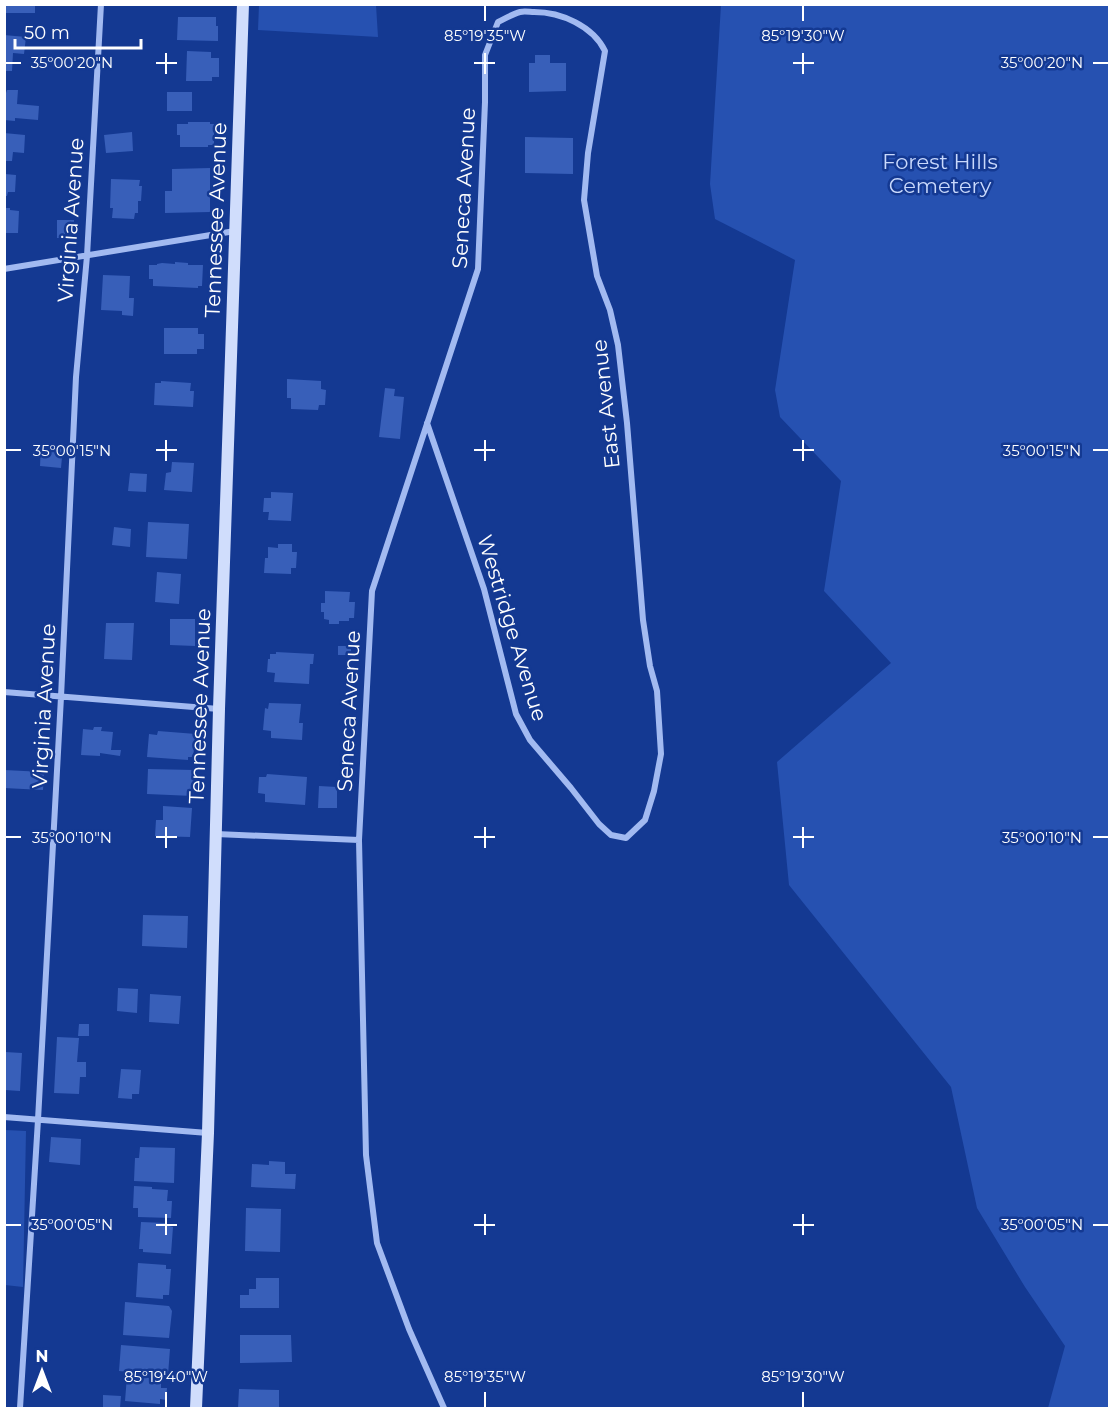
<svg xmlns="http://www.w3.org/2000/svg" width="1114" height="1413" viewBox="0 0 1114 1413" font-family="Montserrat,sans-serif">
	<rect width="100%" height="100%" fill="#143992"/>
	<path fill="#2651b1" d="M259,5H376L378,37L258,30Z
		M721,5H1109V1408H1048L1065,1346L1025,1287L977,1208L951,1087L789,885L777,762L891,663L824,591L841,481L780,417L775,390L795,260L715,219L710,184Z
		M5,1130L26,1131L23,1287L5,1285Z"/>
	<path fill="#385fb9" d="M4,4H35V13H4Z
		M178,17H216V26H218V41L177,40Z
		M4,35L26,37L24,54L13,53L12,71H4Z
		M187,51L211,52V58H219V77H212V81H186Z
		M535,55H550V63H566V91L529,92V63H535Z
		M7,90H18L17,104L39,106L38,120L15,118V121L4,120V93H6Z
		M167,92H192V111H167Z
		M188,122H210V124H214V145H208V147H180V135H177V124H188Z
		M132,132L133,151L106,153L104,135Z
		M4,133L25,135L24,153L13,152L12,161H4Z
		M525,137L573,138V174L525,173Z
		M210,168V212L165,213V191H172V169Z
		M5,174L16,175L15,192H8L7,196H5Z
		M111,179L140,180L139,186H142L141,201H138V213H135L134,219L112,218L113,208H110Z
		M4,208H10V210L19,211L18,233H4Z
		M57,220H74V238H57Z
		M175,262L188,263V265H203L202,286H198V288L153,286V279H149V265H157V264L162,263L175,264Z
		M103,275L130,276L129,298H134L133,316L122,315V311L101,310Z
		M164,328H198V334H204V349H197V354H164Z
		M287,379L321,381V389L326,390L325,405H319L318,410L291,409V398H287Z
		M161,381L191,383L190,391H194L193,407L154,405L155,383H161Z
		M385,388L395,389L394,396L404,397L400,439L379,437Z
		M41,445L63,446L61,468L40,466Z
		M172,462L194,463L192,492L164,490L166,473L171,472Z
		M130,473L147,474L146,492L128,491Z
		M271,492L293,493L291,521L268,520L269,512H263L264,498H271Z
		M148,522L189,524L187,559L146,557Z
		M114,527L131,529L130,547L112,545Z
		M278,544H292V552H297L296,568H291V574L264,573L265,558H268V547L278,548Z
		M157,572L181,574L179,604L155,602Z
		M325,591L350,592L349,602H355L354,618H349V621H339V624H329V620L324,619V612H321V603H325Z
		M170,619H195V646L170,645Z
		M106,623H134L132,660L104,659Z
		M338,646H351V655H338Z
		M276,652L314,654L313,664H310L309,684L274,682L275,673L267,672L268,659H270V654H276Z
		M269,703L301,704L299,723H303L302,740L271,738V731L263,730L265,708L268,709Z
		M94,727H102L101,731L113,732L111,750H121L120,756L100,753V756L81,755L83,729L93,730Z
		M158,731L196,734L193,757H188V760L147,757L149,734L157,735Z
		M148,769L194,770L193,796L147,794Z
		M4,770L44,772L43,790L4,788Z
		M267,774L307,777L305,805L265,802V794L258,793L259,777H266Z
		M319,786L337,787V808H318Z
		M163,806L192,808L190,837L155,836L156,820H163Z
		M143,915L188,916L187,948L142,946Z
		M118,988L138,989L137,1013L117,1011Z
		M150,994L181,996L179,1024L149,1022Z
		M79,1024H89V1036H78Z
		M57,1037L79,1038L77,1062H86V1077H80L79,1094L54,1093Z
		M5,1052L22,1053L20,1091L5,1090Z
		M121,1069L141,1070L139,1094H132V1099L118,1098Z
		M51,1137L81,1139L80,1165L49,1162Z
		M140,1147L175,1148L174,1183L134,1181L135,1158H139Z
		M269,1161L285,1162V1174H296L295,1189L251,1187L252,1164L269,1165Z
		M134,1186L152,1187V1189L168,1190L167,1201H172L171,1218L138,1217V1208H133Z
		M246,1208L281,1209L280,1252L245,1251Z
		M141,1222L165,1223V1225L173,1227L171,1254L143,1252V1249H139Z
		M138,1263L166,1265V1269H171L169,1295H163V1299L136,1297Z
		M256,1278H279V1308H240V1295H249V1289H256Z
		M125,1302L169,1306L172,1311L169,1338L123,1335Z
		M240,1335H291L292,1362L240,1363Z
		M121,1345L170,1349L168,1375L119,1371Z
		M127,1376L161,1379V1388H167L166,1400L160,1399V1404L125,1401Z
		M239,1389L279,1390V1408H238Z
		M103,1395L121,1396L120,1408H103Z"/>
	<g fill="none" stroke-linecap="round" stroke-linejoin="round">
		<path stroke="#a2baf1" stroke-width="6" d="M4,269L235,231
			M427,423L484,589L516,714L530,740L571,788L599,824L611,835L626,838L645,820L654,791L661,754L657,691L650,666L643,620L627,423L618,345L610,310L597,276L584,200L588,153L605,51C593,26 561,12 534,12C530,12 524,11 520,12C512,14 505,19 498,22L485,55V102L478,269L372,591L359,840L366,1155L377,1243L409,1329L444,1408
			M4,692L219,709
			M216,834L359,840
			M4,1117L208,1133
			M20,1408L38,1120L61,697L76,377L87,256L101,4"/>
		<path stroke="#d0ddfc" stroke-width="12" d="M196,1408L208,1133L219,709L243,4"/>
	</g>
	<path fill="none" stroke="#fff" stroke-width="2" d="M485,6V21M803,6V21M166,53V74M485,53V74M803,53V74M6,63H21M156,63H177M474,63H495M793,63H814M1093,63H1108M166,440V461M485,440V461M803,440V461M6,450H21M156,450H177M474,450H495M793,450H814M1093,450H1108M166,827V848M485,827V848M803,827V848M6,837H21M156,837H177M474,837H495M793,837H814M1093,837H1108M166,1214V1235M485,1214V1235M803,1214V1235M6,1225H21M156,1225H177M474,1225H495M793,1225H814M1093,1225H1108M166,1392V1407M485,1392V1407M803,1392V1407"/>
	<g text-anchor="middle" stroke-width="5" stroke-linejoin="round" paint-order="stroke">
		<g font-size="21" fill="#c9d9fc" stroke="#143992">
			<text x="940" y="169">Forest Hills<tspan x="940" dy="24">Cemetery</tspan></text>
		</g>
		<g font-size="21" fill="#fff" stroke="#143992">
			<text transform="translate(464 188) rotate(-87)" y="7">Seneca Avenue</text>
			<text transform="translate(71 220) rotate(-86)" y="7">Virginia Avenue</text>
			<text transform="translate(216 220) rotate(-88)" y="7">Tennessee Avenue</text>
			<text transform="translate(606 404) rotate(-96)" y="7">East Avenue</text>
			<text transform="translate(512 628) rotate(73)" y="7">Westridge Avenue</text>
			<text transform="translate(44 706) rotate(-87)" y="7">Virginia Avenue</text>
			<text transform="translate(200 706) rotate(-88)" y="7">Tennessee Avenue</text>
			<text transform="translate(349 711) rotate(-87)" y="7">Seneca Avenue</text>
		</g>
	</g>
	<g font-size="15" text-anchor="middle" fill="#fff" stroke="#143992" stroke-width="5" stroke-linejoin="round" paint-order="stroke">
		<text x="485" y="41">85°19'35"W</text>
		<text x="803" y="41">85°19'30"W</text>
		<text x="72" y="68">35°00'20"N</text>
		<text x="1042" y="68">35°00'20"N</text>
		<text x="72" y="456">35°00'15"N</text>
		<text x="1042" y="456">35°00'15"N</text>
		<text x="72" y="843">35°00'10"N</text>
		<text x="1042" y="843">35°00'10"N</text>
		<text x="72" y="1230">35°00'05"N</text>
		<text x="1042" y="1230">35°00'05"N</text>
		<text x="166" y="1382">85°19'40"W</text>
		<text x="485" y="1382">85°19'35"W</text>
		<text x="803" y="1382">85°19'30"W</text>
	</g>
	<rect width="1114" height="1413" fill="none" stroke="#ffffff" stroke-width="12"/>
	<g transform="translate(42 1371)" stroke="#143992" stroke-width="4.5" paint-order="stroke">
	<path d="M0-4.5L10 22L0 15L-10 22Z" fill="#ffffff"/>
	<text y="-9" font-size="16" font-weight="bold" text-anchor="middle" fill="#ffffff">N</text>
	</g>
	<path d="M15 39v9h126v-9" fill="none" stroke="#ffffff" stroke-width="3"/>
	<text x="24" y="39" font-size="18" fill="#ffffff" stroke="#143992" stroke-width="4.5" paint-order="stroke">50 m</text>
</svg>
